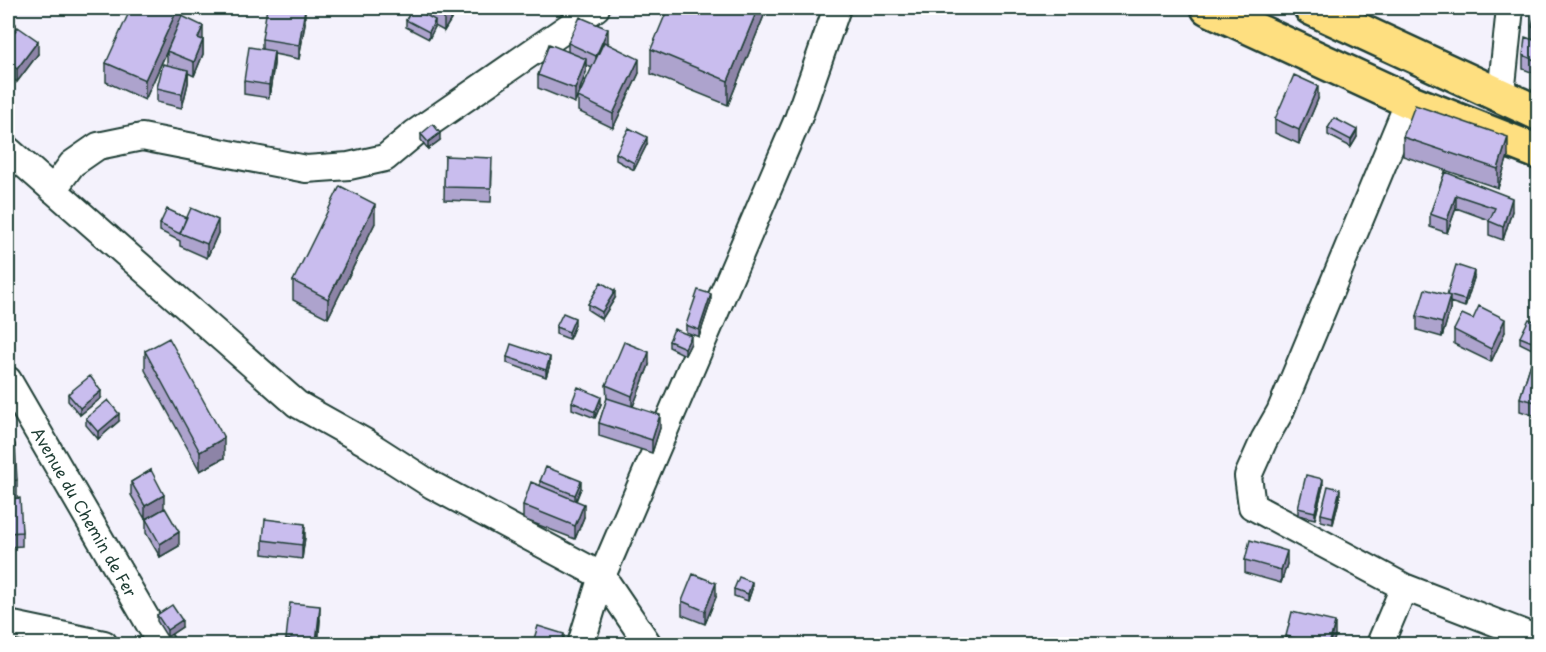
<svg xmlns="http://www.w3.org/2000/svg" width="1546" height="652" viewBox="0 0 1546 652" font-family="'Playpen Sans',sans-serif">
	<rect width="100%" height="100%" fill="#f4f2fc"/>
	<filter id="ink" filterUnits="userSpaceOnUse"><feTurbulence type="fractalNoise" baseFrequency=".0167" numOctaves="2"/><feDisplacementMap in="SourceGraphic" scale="12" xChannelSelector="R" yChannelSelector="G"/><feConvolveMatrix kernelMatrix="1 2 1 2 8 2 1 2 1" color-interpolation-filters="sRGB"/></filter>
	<g filter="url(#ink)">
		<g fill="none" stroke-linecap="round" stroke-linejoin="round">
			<defs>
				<path id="minor" d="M1501,95L1510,8
					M1409,101L1280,412L1264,440L1248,476L1252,506L1404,587L1538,639
					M8,150L297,404L365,442L432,485L602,576L648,644
					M53,190L72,164L98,146L142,137L306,169L349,166L385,158L415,133L596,8
					M8,380L161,644
					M8,624L104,644
					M581,644L602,576L798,119L837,8
					M1380,644L1404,587"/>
				<path id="primary" d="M1208,8L1409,101L1538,152
					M1311,8L1538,113"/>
			</defs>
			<use href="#minor" stroke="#1f3d34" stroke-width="30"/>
			<use href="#primary" stroke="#1f3d34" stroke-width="38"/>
			<use href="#minor" stroke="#fff" stroke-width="26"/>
			<use href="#primary" stroke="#fedf80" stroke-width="33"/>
		</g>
		<path fill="#ada3cd" stroke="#1f3d34" stroke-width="1.5" d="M226,8H243L240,13Z
			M406,8H458L444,31L435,26L429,39L406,27V20L411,11Z
			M767,8L728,105L651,74V49Z
			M1539,8V40L1532,39V26Z
			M182,17L203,39V54L194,76L188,73V83L182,108L157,102V88L167,64V51L172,40L145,100L106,82V63Z
			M8,19L16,28L38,54L17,82L8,75Z
			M305,23L299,59L274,54V64L269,98L244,94V81L262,49V39Z
			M1539,42V75L1523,69V55Z
			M568,43H608L607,44L639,73L613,128L578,111V97L592,68L586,65V72L575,103L538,88V75L568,52Z
			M1318,99L1299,144L1275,133V119Z
			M1328,128L1357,137L1351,147L1328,135Z
			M421,134L440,140L428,149L421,140Z
			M1403,137L1508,156L1498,188L1403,156Z
			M647,144L634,170L616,160V153Z
			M445,156L492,171L491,202L444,200Z
			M1445,172L1512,211L1503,240L1489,235V220L1456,208L1447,233L1430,227V214Z
			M375,223L328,318L293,300V281Z
			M160,224L218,233L207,258L180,246V241L160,231Z
			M1474,278L1465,307L1450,302V310L1442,337L1417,330V316Z
			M615,298L602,319L588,310V304Z
			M711,301L699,337L686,332V325Z
			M1473,319L1505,332L1491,362L1454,344V330Z
			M1539,323V335L1532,349L1520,343V337Z
			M575,325L569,339L556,334V327Z
			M1539,338V417L1520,411V398Z
			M669,341L691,343L685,355L669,347Z
			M145,351L224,458L200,471L145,370Z
			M507,357L550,364L546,377L507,363Z
			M649,365L633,406L660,428L652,453L599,436V423L607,399L606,385Z
			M68,394L101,398L80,415L68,401Z
			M572,402L601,404L595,418L572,409Z
			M86,418L119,421L98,439L86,425Z
			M8,445L17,480V498L22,532V546L8,547Z
			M151,470L145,519L131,495V482Z
			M540,481L581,488L576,501L584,517L575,539L523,519V505L540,486Z
			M1323,486L1315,519L1298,515V508Z
			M1340,496L1333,524L1321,521V514Z
			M146,519L179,546L160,557L146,533Z
			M305,537L302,559L263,554V540Z
			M1245,560L1287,564L1281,583L1245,573Z
			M734,589H752L748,601L734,596Z
			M716,597L705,624L682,615V601Z
			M157,615L182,627L167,637L157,621Z
			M320,620L318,645H286V639Z
			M1286,636H1335L1333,645H1286Z"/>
		<path fill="#8d84a7" stroke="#1f3d34" stroke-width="1.5" d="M178,8H186L145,100V80Z
			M450,8H458L444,31V18Z
			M758,8H767L728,105V81Z
			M305,9V23L299,59V45Z
			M435,20V27L429,39V32Z
			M16,25V32L8,45V38Z
			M203,26V39L198,52V38Z
			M608,29V43L596,69V56Z
			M203,40V54L194,76V62Z
			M38,41V54L17,82V69Z
			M274,51V64L269,98V85Z
			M586,59V72L575,103V89Z
			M639,59V73L613,128V114Z
			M188,70V83L182,108V94Z
			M1318,86V99L1299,144V130Z
			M1357,130V137L1351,147V140Z
			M440,133V140L428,149V142Z
			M647,137V144L634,170V163Z
			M1508,137V156L1498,188V169Z
			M1456,195V208L1447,233V220Z
			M1512,198V211L1503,240V227Z
			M375,204V223L328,318V299Z
			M218,220V233L207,258V244Z
			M1474,271V278L1465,307V300Z
			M615,291V298L602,319V312Z
			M711,294V301L699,337V330Z
			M1450,296V310L1442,337V323Z
			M575,318V325L569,339V332Z
			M1505,319V332L1491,362V349Z
			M1539,328V335L1532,349V342Z
			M691,336V343L685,355V348Z
			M649,352V365L632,409V396Z
			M550,357V364L546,377V370Z
			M101,391V398L80,415V408Z
			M601,397V404L595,418V412Z
			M119,414V421L98,439V432Z
			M660,415V428L652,453V440Z
			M224,438V458L200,471V452Z
			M1323,479V486L1315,519V512Z
			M581,481V488L575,502V495Z
			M1340,489V496L1333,524V517Z
			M164,495V509L145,519V506Z
			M584,504V517L575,539V526Z
			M305,524V537L302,559V545Z
			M179,532V546L160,557V544Z
			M1287,551V564L1281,583V570Z
			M752,582V589L748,601V594Z
			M716,583V597L705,624V611Z
			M320,606V620L318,645H316Z
			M182,620V627L167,637V630Z
			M1335,622V636L1333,645H1329Z
			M564,634V645H560Z"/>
		<path fill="#c9bdee" stroke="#1f3d34" stroke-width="1.5" d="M131,8H178L145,80L106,63Z
			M267,8H294L305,9L299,45L262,39Z
			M413,8L435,20L429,32L406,20Z
			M427,8H450L444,18Z
			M668,8H758L728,81L651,49Z
			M1536,8H1539V27L1532,26Z
			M182,16L203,26L198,38L203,40L194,62L167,51Z
			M580,17L608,29L596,56L568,43Z
			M8,19L16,25L8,38Z
			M18,27L38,41L17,69L8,62V41Z
			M1525,37L1539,42V62L1523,55Z
			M604,42L639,59L613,114L578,97Z
			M549,44L586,59L575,89L538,75Z
			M249,47L274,51L269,85L244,81Z
			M163,64L188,70L182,94L157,88Z
			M1294,75L1318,86L1299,130L1275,119Z
			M1415,105L1508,137L1498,169L1403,137Z
			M1334,118L1357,130L1351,140L1328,128Z
			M433,124L440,133L428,142L421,134Z
			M629,128L647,137L634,163L616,153Z
			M445,156L492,158L491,188L444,187Z
			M1445,172L1512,198L1503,227L1489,221L1495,208L1456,195L1447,220L1430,214Z
			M340,186L375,204L328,299L293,281Z
			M191,208L218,220L207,244L180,233Z
			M167,209L186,218L180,234L160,224Z
			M1456,265L1474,271L1465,300L1447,295Z
			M601,282L615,291L602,312L588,304Z
			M1425,289L1450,296L1442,323L1417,316Z
			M698,290L711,294L699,330L686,325Z
			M1479,306L1505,319L1491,349L1454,330L1462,314L1473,319Z
			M563,313L575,318L569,332L556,327Z
			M1529,319L1539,323V328L1532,342L1520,337Z
			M674,329L691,336L685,348L669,341Z
			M169,338L224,438L200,452L145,351Z
			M1539,338V403L1520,398Z
			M624,342L649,352L632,396L606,385Z
			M511,344L550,357L546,370L507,357Z
			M90,376L101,391L80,408L68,394Z
			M578,387L601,397L595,412L572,402Z
			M607,398L660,415L652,440L599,423Z
			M108,400L119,414L98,432L86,418Z
			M15,444L17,480L8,481V445Z
			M546,467L581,481L575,495L540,481Z
			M151,470L164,495L145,506L131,482Z
			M1306,475L1323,479L1315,512L1298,508Z
			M531,482L584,504L575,526L523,505Z
			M1328,486L1340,489L1333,517L1321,514Z
			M20,498L22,532L8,533V499Z
			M165,508L179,532L160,544L146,519Z
			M265,519L305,524L302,545L263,540Z
			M1250,540L1287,551L1281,570L1245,560Z
			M693,574L716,583L705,611L682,601Z
			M739,577L752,582L748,594L734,589Z
			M290,603L320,606L316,642L286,639Z
			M172,605L182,620L167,630L157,615Z
			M1292,612L1335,622L1329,645H1324L1286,636Z
			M538,626L564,634L560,645H532Z"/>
	</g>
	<g text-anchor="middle" stroke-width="5" stroke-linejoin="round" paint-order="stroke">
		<g font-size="16" fill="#1f3d34" stroke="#fff">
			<text transform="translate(84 512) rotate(60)" y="6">Avenue du Chemin de Fer</text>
		</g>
	</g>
	<rect width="1546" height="652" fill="none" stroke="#fff" stroke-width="30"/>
	<rect x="15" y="15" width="1516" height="622" fill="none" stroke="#1f3d34" stroke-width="2" filter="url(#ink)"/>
</svg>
